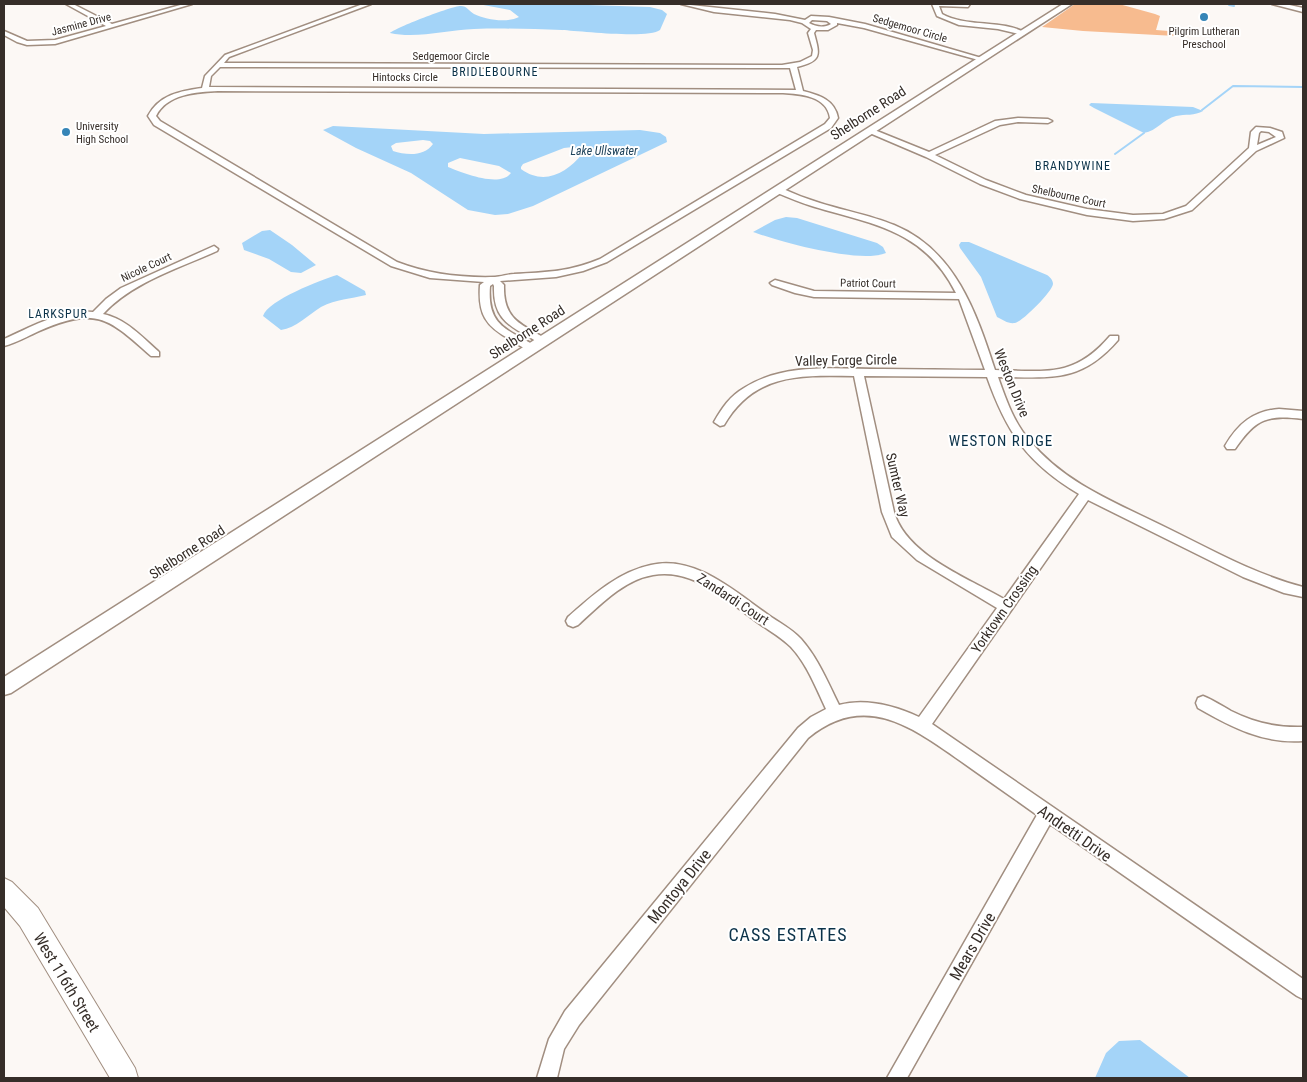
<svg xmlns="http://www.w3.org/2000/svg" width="1307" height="1082" viewBox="0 0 1307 1082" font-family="'Roboto Condensed',sans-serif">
	<rect width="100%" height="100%" fill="#fcf8f5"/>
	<path fill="#f7bb8f" d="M1075,4H1119L1155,14L1160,16L1156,30L1182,32L1194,37L1083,31L1042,27Z"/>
	<path fill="#a4d4f8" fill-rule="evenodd" d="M478,4H558L650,7L662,10L667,14L660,30C649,39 579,31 562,30C533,29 503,28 474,29C447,30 416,39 390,33C395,28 454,5 461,6C467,6 469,11 474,14C486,20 507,23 519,17L510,10Z
		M1091,103L1193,107L1203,111C1195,116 1185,114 1176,116C1163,119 1157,131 1144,133L1094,108L1089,105Z
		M333,126L484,134L640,130L660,133L666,137L667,142L533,206L508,214L495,215L468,210L411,173L356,148L323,130ZM423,140L430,141L433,144C424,157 406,155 393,151L391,146L396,143ZM573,147L580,151L582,154C567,173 544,186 521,169V167L523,164L564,148ZM460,158L499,166L511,173C500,188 463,173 448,167V163Z
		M786,217L797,218L877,243L883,247L886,253C860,264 780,242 753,232L775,220Z
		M270,230L292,245L316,265L301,273L291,272L269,259L244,250L242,243L262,231Z
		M961,242H969L1047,275C1050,277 1053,280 1053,284C1052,292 1022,322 1015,323C1008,324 1003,320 997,317L981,277L960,248L959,245Z
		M337,275L365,291L366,295C350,299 337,299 321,307C308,315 296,328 281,330L263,316C268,300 321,280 337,275Z
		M1140,1040L1190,1078H1095L1106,1053L1119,1041Z"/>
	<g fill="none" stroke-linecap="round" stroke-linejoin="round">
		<path stroke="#a4d4f8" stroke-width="2" d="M1229,5L1234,6
			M1202,110L1233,86L1303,87
			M1115,154L1144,133"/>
		<defs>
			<path id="minor" d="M66,4H73L112,24L184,4H192L55,44L27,45L17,42L4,35V31L27,41L55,40L106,26Z
				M363,4H371L229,57L224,63L782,65L800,62L812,56L813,50L808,33L811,29L802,23L790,20L714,12L681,4L775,14L805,20L811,16L829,17L865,24L985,59L982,61L864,28L837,23V25L828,30H816L814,33C820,55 822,61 797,67L803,91C819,95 835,100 838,118L831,128L607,262L583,271L556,277L500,281L504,285C503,319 520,324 547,339V343C540,345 535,340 529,337C505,324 493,315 494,286L493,284L490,286C487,325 506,329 536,346V350L532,351C524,349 517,344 511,340C485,326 478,314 480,285L484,282L430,278L391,266L154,125L148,116C159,95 180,91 202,88L205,76L225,55ZM812,20L827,21L831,24C824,28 816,27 809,23ZM220,67L790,68L796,90L209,87L211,76ZM218,91L783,93C801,94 827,96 830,118L825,124L600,259C569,272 547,272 514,274C508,274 501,277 495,277C462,278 428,274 397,262L160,121L156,116C167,94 196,92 218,91Z
				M932,4H970L968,7L939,6L942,14C968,28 1001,19 1026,33L1023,35L998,29L959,25L937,16Z
				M1018,118L1048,119L1052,121L1048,123L1018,122L1000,125L935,155L986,180L1026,195L1087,209L1133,215L1163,214L1186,206L1249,148L1251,132L1256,127L1270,128L1282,132L1284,138L1256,151L1192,210L1164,219L1133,221L1087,215L1020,199L980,184L926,157L865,131L872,129L929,152L995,121ZM1261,131L1269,132L1276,137L1257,145L1259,133Z
				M775,188H781C794,194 807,199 820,203C845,211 870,215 894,225C955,250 976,312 995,370C1047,371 1074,378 1110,336H1118V340C1080,384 1050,377 998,377C1006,400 1014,423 1030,441C1065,484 1119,504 1167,528C1212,550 1254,574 1303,587V597L1284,593L1243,577L1088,500L932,724L1303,979V999L1297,996L1050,824L907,1078H887L1037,815C1012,797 987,780 962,762C912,727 865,691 808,738L579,1025L564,1049L557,1078H537L549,1039L565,1011L798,728L811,717L826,709C816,688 807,664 791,647C781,637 768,630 757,622C726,600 694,568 653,575C623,580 599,606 578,625L573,627L568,625L566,621L568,617C593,595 618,572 651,565C695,555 734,591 767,614C778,622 792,629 801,639C818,658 828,683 839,705C866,698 895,706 919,717L997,608L917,560L892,537L882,512L854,376C800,375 754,373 724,425L720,426L714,422C722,408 730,396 744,388C784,362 837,369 882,369C916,369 951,370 985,370L959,299L814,297L795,293L772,285L770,283L775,280L814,291L956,293C924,230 875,225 815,207C801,203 788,197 775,192ZM864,376L987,377C1007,433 1027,463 1079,494L1004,599C968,578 906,555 894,512Z
				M214,246L218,249L217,251C179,268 131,283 103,314C126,319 141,336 159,352V356H151C108,318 97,306 39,331C28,336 16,343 4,346V339C31,327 62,309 93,312L106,299L121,288Z
				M1279,409L1303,411V419C1267,415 1256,418 1235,449H1227L1225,446C1238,424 1253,411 1279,409Z
				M1203,696C1213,700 1222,706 1231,711C1255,723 1277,728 1303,727V741C1264,744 1231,727 1198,708L1196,703L1198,698Z"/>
			<path id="tertiary" d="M1063,4H1072L11,693L4,695V677Z
				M1272,4H1285L1303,8V12Z"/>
			<path id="secondary" d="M4,878L12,882L38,908L135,1068L138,1078H110L20,926L4,907Z"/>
		</defs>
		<use href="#minor" stroke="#a18e80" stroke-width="3"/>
		<use href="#tertiary" stroke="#a18e80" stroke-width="3"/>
		<use href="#secondary" stroke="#a18e80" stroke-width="2"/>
		<use href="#minor" fill="#fff" fill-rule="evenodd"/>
		<use href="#tertiary" fill="#fff" fill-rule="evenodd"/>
		<use href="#secondary" fill="#fff" fill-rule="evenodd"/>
	</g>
	<g fill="#3685b7" stroke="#fff" stroke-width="2">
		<circle cx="1204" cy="17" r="5"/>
		<circle cx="66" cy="132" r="5"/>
	</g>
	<g text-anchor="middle" stroke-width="4" stroke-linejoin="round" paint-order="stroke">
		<g font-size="11" fill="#362e29" stroke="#fff">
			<text transform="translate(81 24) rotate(-15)" y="4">Jasmine Drive</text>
			<text transform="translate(910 28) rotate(16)" y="4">Sedgemoor Circle</text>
			<text x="451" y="60">Sedgemoor Circle</text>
			<text x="405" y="81">Hintocks Circle</text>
			<text transform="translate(1069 196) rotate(12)" y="4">Shelbourne Court</text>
			<text transform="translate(146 267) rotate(-25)" y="4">Nicole Court</text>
			<text transform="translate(868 283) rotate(1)" y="4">Patriot Court</text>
		</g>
		<g font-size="11" fill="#362e29" stroke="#fff">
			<text x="1204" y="35">Pilgrim Lutheran<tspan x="1204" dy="13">Preschool</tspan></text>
			<text x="76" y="130" text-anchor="start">University<tspan x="76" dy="13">High School</tspan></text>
		</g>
		<g font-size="12" letter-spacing="1" fill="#0b3249" stroke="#fff">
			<text x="495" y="76">BRIDLEBOURNE</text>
			<text x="1073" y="170">BRANDYWINE</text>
			<text x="58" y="318">LARKSPUR</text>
		</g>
		<g font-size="12" font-style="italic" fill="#1f435b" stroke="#fff">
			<text x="604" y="155">Lake Ullswater</text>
		</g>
		<g font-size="14" fill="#362e29" stroke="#fff">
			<text transform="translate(868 113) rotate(-33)" y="5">Shelborne Road</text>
			<text transform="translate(527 332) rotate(-33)" y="5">Shelborne Road</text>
			<text transform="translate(846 360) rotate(-1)" y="5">Valley Forge Circle</text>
			<text transform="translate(1012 383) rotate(68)" y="5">Weston Drive</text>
			<text transform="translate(898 485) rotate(77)" y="5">Sumter Way</text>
			<text transform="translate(187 552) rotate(-33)" y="5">Shelborne Road</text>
			<text transform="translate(733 599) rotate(33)" y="5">Zandardi Court</text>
			<text transform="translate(1004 609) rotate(-55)" y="5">Yorktown Crossing</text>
		</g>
		<g font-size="15" letter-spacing="1" fill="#0b3249" stroke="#fff">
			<text x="1001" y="446">WESTON RIDGE</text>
		</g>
		<g font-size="16" fill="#362e29" stroke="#fff">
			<text transform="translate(1075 833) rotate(35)" y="6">Andretti Drive</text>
			<text transform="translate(679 886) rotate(-51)" y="6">Montoya Drive</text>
			<text transform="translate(972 946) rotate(-60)" y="6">Mears Drive</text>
			<text transform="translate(67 982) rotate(59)" y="6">West 116th Street</text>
		</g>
		<g font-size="18" letter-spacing="1" fill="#0b3249" stroke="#fff">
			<text x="788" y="941">CASS ESTATES</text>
		</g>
	</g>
	<rect width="1307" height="1082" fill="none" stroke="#362e29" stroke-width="10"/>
</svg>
